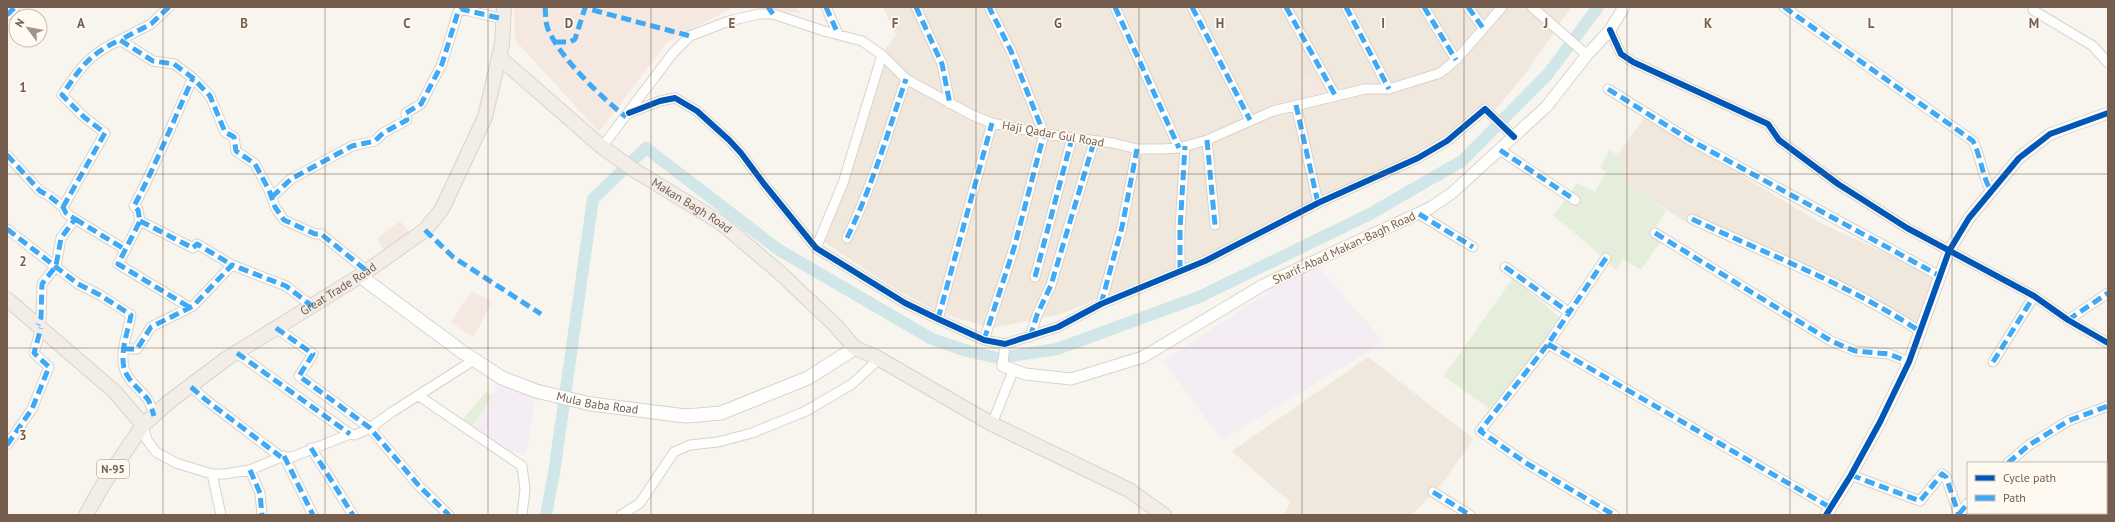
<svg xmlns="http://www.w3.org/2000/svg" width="2115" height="522" viewBox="0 0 2115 522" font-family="'PT Sans',sans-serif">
	<rect width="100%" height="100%" fill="#f8f5ef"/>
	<path fill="#f0e8dd" d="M883,7H1571L1526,73L1495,110L1486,103L1421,154L1192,261L1058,315L992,328L942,314L895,289L818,238L858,148L879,58L896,35Z
		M1644,118L1690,140L1714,159L1821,223L1936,277L1921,332L1891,312L1692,219L1689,224L1620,179L1618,155Z
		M1368,357L1474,439L1443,482L1412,515H1284L1290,502L1232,451Z"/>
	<path fill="#f5e8e1" d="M514,7H734L667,42L599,132L515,40Z
		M752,7H795L801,13L784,12Z
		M1311,75L1314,83L1324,79L1329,91L1304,101L1296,82Z
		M400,221L415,239L389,257L377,239Z
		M472,291L492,302L473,338L451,322Z"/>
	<path fill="#f5edf4" d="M1314,262L1384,342L1222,440L1163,361Z
		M501,378L536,392L526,455L507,451L473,429Z"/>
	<path fill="#e5eedb" d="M1610,149L1627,164L1621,179L1666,210L1652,234L1662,239L1641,270L1623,259L1616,270L1582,239L1553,216L1577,183L1595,192L1606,172L1600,168Z
		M1513,278L1564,321L1494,412L1444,376Z
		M486,392L492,397L473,426L463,419Z"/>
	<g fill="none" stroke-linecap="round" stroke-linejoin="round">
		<path stroke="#d1e6e8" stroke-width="12" d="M546,515L554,473L593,199L646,148L779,250L932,339L967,351L998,358L1057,349L1199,297L1368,215L1462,161L1548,74L1598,7"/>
		<defs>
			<path id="minor" d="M169,7L151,24L120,40L153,61L174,64L193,78L210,96L225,132L234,137L236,151L255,164L269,190L275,207L284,220L315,234H321L367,271
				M826,7L838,34
				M916,7L942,64L950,104
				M1115,7L1179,148
				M1192,7L1250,120
				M1286,7L1335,95
				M1346,7L1389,89
				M1424,7L1456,60
				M1468,7L1483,28
				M1532,7L1587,55
				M1784,7L1973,141C1981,157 1982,176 1991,191
				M2033,10L2093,46L2108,63
				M7,15L15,7
				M1610,30L1621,54L1633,62L1768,124L1779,140L1838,184L1907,228L2034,296L2068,320L2108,343
				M1608,89L1690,140L1940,276
				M1296,105L1318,203
				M629,113L660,101L675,98L697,111L729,140L741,153L764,184L816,248L905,303L938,319L984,340L1005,344L1058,327L1101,304L1205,261L1318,203L1418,158L1447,141L1485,109L1514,137
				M1207,140L1215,225
				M602,147L673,53L690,36L729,21L759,14H773L824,31L862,41L882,55L906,79L972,115L992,123L1044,134L1113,143L1137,149H1161L1179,148L1207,140L1273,111L1365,89H1389L1440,73L1456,60L1502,7
				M1500,150L1575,200
				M7,155L40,191L49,196L63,207L66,213L75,219L61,238L56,266L42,284L41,318L38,325
				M272,197L291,179L352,146L375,141L383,133L407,120L406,113L421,104L442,64L458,12L461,9L503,19
				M63,207L105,133L84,117L62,95C82,66 88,55 120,40
				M1419,214L1473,247
				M75,219L126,250
				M1692,219C1769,255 1850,285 1921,332
				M140,221L193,248L197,244L232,265
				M7,229L78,284L100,295L131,315C128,332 117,358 127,375C132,384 139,389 145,396C150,400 152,410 154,416
				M1655,233L1831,341L1855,351L1889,354L1909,362
				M847,238C872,187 888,132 906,79
				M816,248L843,183L882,55
				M1606,258L1548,344L1480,431L1526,463L1614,515
				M1505,267L1570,313
				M1180,270V229L1185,146
				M1035,277L1072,138
				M1101,304L1122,227L1137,149
				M189,307L118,264L140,221L138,210L134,206C156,165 173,121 193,78
				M938,319L992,123
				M2068,320L2108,293
				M276,328L313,354L299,376L370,428L420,487L449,515
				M1030,337L1037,315L1051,285L1094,142
				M984,340L1014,248L1044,134L1011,51L989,7
				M1548,344L1831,508
				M124,349H137L151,327L193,306L232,265L286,286L312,306
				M237,353L350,434
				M1993,362L2034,296
				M1003,363L1005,344
				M191,387L206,400L281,457
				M419,396L522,466L525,489L522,515
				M992,424L1013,371
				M143,425L147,440L156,452L176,463L212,474H224L250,470L281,457H292L350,434L355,435L370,428L392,412L474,360
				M7,445L32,409L49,367L34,353L41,328
				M311,448L353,515
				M284,456L313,515
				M2008,463L2029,445L2068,421L2108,406
				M250,470L260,493L262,515
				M212,474L221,515
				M1851,475L1920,501L1942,474L1946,477L1959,515
				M1433,492L1470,515
				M1959,514L1968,503
				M621,515L640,503L674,452L690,445L718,442L752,433L806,411L852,384L879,359"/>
			<path id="tertiary" d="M1003,363V366L1025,374L1071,379L1143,357L1263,285L1430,208L1452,193L1546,107L1587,55L1610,30L1624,7
				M1826,515L1851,475L1880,422L1909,362L1949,251L1969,218L2019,158L2050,134L2108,113"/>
			<g id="secondary">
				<path id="s1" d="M360,276L461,351L502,378L536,391L591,404L686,416L721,413L808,378L855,348"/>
			</g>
			<g id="primary">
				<path id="s2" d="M499,57L602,147L634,170L721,223L779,272L835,325L855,348L876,357L992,424L1129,490L1164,515"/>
				<path d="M7,299L115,392L143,425"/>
				<path id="s3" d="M86,515L104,483L143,425L170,401L226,359L360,276L425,230L442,209L485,117L502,44L504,7"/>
			</g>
		</defs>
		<use href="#minor" stroke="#d8d2cd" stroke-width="11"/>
		<use href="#tertiary" stroke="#d8d2cd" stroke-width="13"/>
		<use href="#secondary" stroke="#d8d2cd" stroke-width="15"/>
		<use href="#primary" stroke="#d9d1cc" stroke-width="16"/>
		<use href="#minor" stroke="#fefefd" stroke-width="9"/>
		<use href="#tertiary" stroke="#fefefd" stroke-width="11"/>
		<use href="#secondary" stroke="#fefefd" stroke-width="13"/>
		<use href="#primary" stroke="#f2eee7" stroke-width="14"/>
		<path stroke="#3fa9f5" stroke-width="5" stroke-dasharray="10 5" stroke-linecap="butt" d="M169,7L151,24L120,40L153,61L174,64L193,78L210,96L225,132L234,137L236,151L255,164L269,190L275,207L284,220L315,234H321L367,271
			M545,7C546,14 545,22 548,29C560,58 601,97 626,117
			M768,7L773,14
			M826,7L838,34
			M916,7L942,64L950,104
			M1115,7L1179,148
			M1192,7L1250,120
			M1286,7L1335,95
			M1346,7L1389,89
			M1424,7L1456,60
			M1468,7L1483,28
			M1784,7L1973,141C1981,157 1982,176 1991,191
			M7,15L15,7
			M556,42H570L575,39L585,8L690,36
			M1608,89L1690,140L1940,276
			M1296,105L1318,203
			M1207,140L1215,225
			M1500,150L1575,200
			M7,155L40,191L49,196L63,207L66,213L75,219L61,238L56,266L42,284L41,318L38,325
			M272,197L291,179L352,146L375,141L383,133L407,120L406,113L421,104L442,64L458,12L461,9L503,19
			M63,207L105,133L84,117L62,95C82,66 88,55 120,40
			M1419,214L1473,247
			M75,219L126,250
			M1692,219C1769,255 1850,285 1921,332
			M140,221L193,248L197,244L232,265
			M7,229L78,284L100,295L131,315C128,332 117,358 127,375C132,384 139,389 145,396C150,400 152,410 154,416
			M425,230L453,257L541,314
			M1655,233L1831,341L1855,351L1889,354L1909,362
			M847,238C872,187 888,132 906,79
			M1606,258L1548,344L1480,431L1526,463L1614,515
			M1505,267L1570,313
			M1180,270V229L1185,146
			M1035,277L1072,138
			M1101,304L1122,227L1137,149
			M189,307L118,264L140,221L138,210L134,206C156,165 173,121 193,78
			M938,319L992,123
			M2068,320L2108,293
			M276,328L313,354L299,376L370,428L420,487L449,515
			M1030,337L1037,315L1051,285L1094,142
			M984,340L1014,248L1044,134L1011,51L989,7
			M1548,344L1831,508
			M124,349H137L151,327L193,306L232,265L286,286L312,306
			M237,353L350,434
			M1993,362L2034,296
			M191,387L206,400L281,457
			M7,445L32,409L49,367L34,353L41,328
			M311,448L353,515
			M284,456L313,515
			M2008,463L2029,445L2068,421L2108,406
			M250,470L260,493L262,515
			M1851,475L1920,501L1942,474L1946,477L1959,515
			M1433,492L1470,515
			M1959,514L1968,503"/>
		<defs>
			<path id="cycleway" d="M1610,30L1621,54L1633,62L1768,124L1779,140L1838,184L1907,228L2034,296L2068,320L2108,343
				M629,113L660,101L675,98L697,111L729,140L741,153L764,184L816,248L905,303L938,319L984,340L1005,344L1058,327L1101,304L1205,261L1318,203L1418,158L1447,141L1485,109L1514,137
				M1826,515L1851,475L1880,422L1909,362L1949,251L1969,218L2019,158L2050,134L2108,113"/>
		</defs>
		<use href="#cycleway" stroke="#fefaf2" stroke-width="8"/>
		<use href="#cycleway" stroke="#0057b8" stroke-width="6"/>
	</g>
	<path fill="none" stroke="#765e4f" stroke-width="1" stroke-opacity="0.55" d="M163,7V515M325,7V515M488,7V515M651,7V515M813,7V515M976,7V515M1139,7V515M1302,7V515M1464,7V515M1627,7V515M1790,7V515M1952,7V515M7,174H2108M7,348H2108"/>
	<g text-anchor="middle" stroke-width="3.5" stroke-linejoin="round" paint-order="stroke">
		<rect fill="#fefaf2" stroke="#9f8d80" stroke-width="1" x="97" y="460" width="32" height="18" rx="3"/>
		<g font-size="11" font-weight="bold" fill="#765e4f">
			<text x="113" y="473">N-95</text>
		</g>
		<g font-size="12" fill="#765e4f" stroke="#fefaf2">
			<text transform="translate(1053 134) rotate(10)" y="4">Haji Qadar Gul Road</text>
			<text dy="4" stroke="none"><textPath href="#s2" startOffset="244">Makan Bagh Road</textPath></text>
			<text transform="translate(1344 248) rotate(-25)" y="4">Sharif-Abad Makan-Bagh Road</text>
			<text dy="4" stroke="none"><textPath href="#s3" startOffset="345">Great Trade Road</textPath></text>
			<text dy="4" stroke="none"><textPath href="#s1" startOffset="274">Mula Baba Road</textPath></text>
		</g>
	</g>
	<g font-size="13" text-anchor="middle" font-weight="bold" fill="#765e4f" stroke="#fefaf2" stroke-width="3.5" stroke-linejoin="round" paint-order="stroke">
		<text x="81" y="28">A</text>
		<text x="244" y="28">B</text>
		<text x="407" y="28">C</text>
		<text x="569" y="28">D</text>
		<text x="732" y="28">E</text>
		<text x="895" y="28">F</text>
		<text x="1058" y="28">G</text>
		<text x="1220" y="28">H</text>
		<text x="1383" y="28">I</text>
		<text x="1546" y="28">J</text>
		<text x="1708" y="28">K</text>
		<text x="1871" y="28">L</text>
		<text x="2034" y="28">M</text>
		<text x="23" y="92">1</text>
		<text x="23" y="266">2</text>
		<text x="23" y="440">3</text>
	</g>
	<rect width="2115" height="522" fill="none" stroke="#765e4f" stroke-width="16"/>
	<rect x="1967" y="462" width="140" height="52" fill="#fefaf2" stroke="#c8bcb1"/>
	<rect x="1975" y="475" width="20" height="6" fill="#0057b8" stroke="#c8bcb1"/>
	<text x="2003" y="482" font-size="12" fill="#765e4f">Cycle path</text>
	<rect x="1975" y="495" width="20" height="6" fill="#3fa9f5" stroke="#c8bcb1"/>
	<text x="2003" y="502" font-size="12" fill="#765e4f">Path</text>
	<g transform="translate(28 28) rotate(302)"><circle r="19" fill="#fefaf2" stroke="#c8bcb1"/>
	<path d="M0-3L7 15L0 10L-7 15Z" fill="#a49387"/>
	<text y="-6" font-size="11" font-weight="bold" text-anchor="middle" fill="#765e4f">N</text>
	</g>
</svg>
